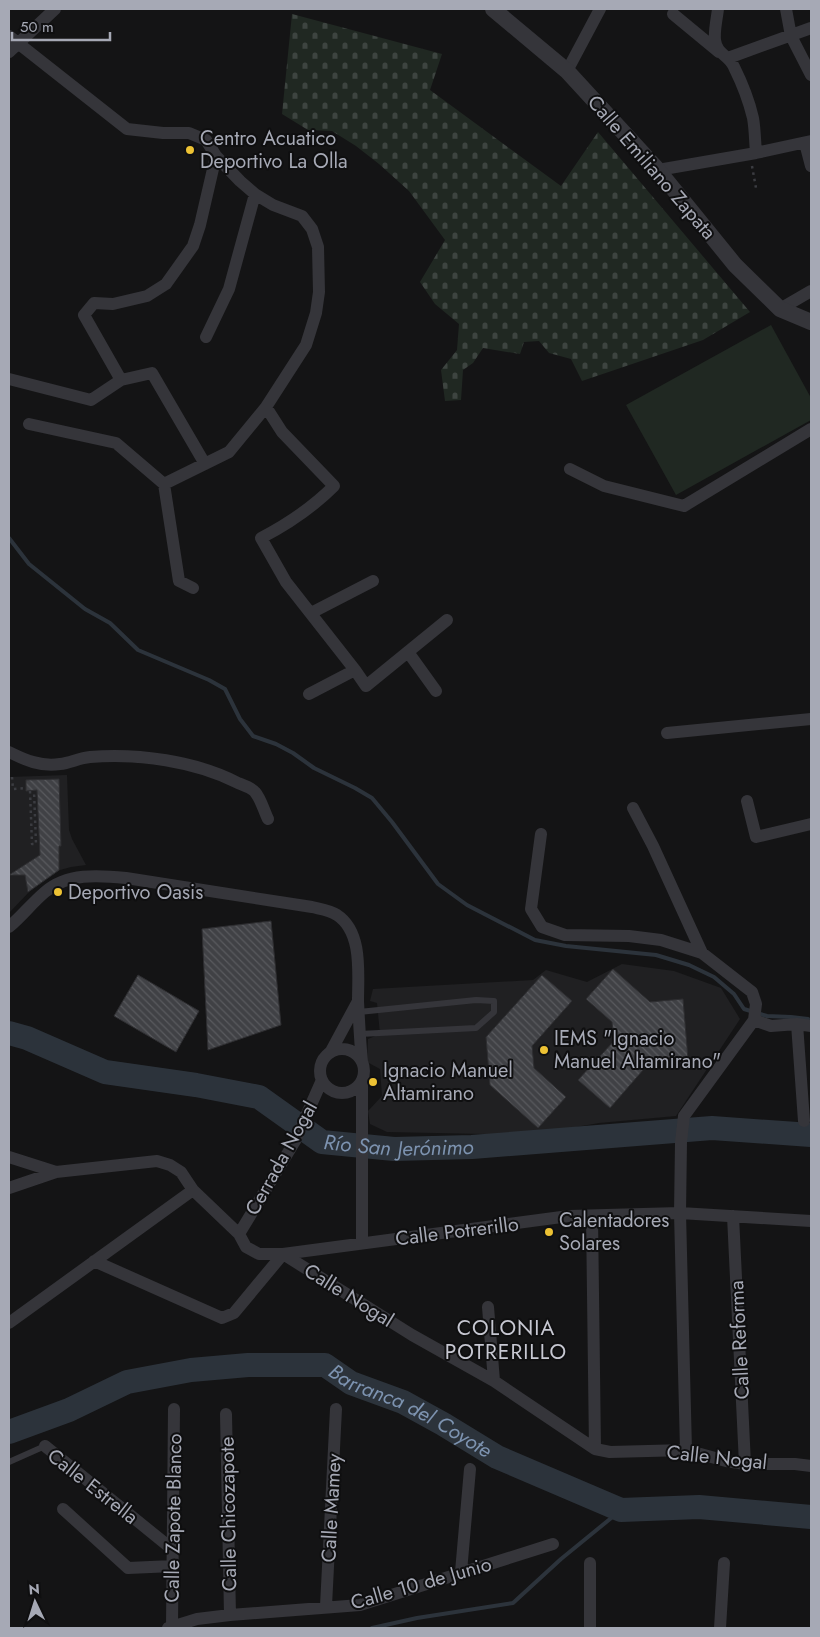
<svg xmlns="http://www.w3.org/2000/svg" width="820" height="1637" viewBox="0 0 820 1637" font-family="Jost,sans-serif">
	<defs>
		<pattern id="cemetery-stones" width="16" height="16" patternUnits="userSpaceOnUse" patternTransform="scale(1.25)"><rect width="16" height="16" fill="#202822"/><path d="M2 7V4a2 2 0 0 1 4 0v3zM10 15v-3a2 2 0 0 1 4 0v3z" fill="#3d4440"/></pattern>
		<pattern id="building-back-hatch" width="6" height="6" patternUnits="userSpaceOnUse" patternTransform="scale(1.25)"><rect width="6" height="6" fill="#404145"/><path d="M-1 5l2 2M0 0l6 6M5-1l2 2" fill="none" stroke="#595a5e"/></pattern>
	</defs>
	<rect width="100%" height="100%" fill="#141415"/>
	<path fill="#202022" d="M67,775L69,830L72,839L86,865L71,867L60,870L29,892L9,913V777Z
		M622,964L674,971L721,988L740,1019L676,1116L599,1123L530,1135L387,1132L370,1124L368,1111L382,1096L380,1069L367,1062L368,1039L380,1034L377,1003L370,1001L373,989L533,980L546,970L587,982Z"/>
	<path fill="url(#cemetery-stones)" d="M292,14L442,54L430,90L561,186L598,132L750,312L703,340L582,381L571,359L549,353L539,341L524,342L520,354L483,348L473,363L463,370L461,400L445,401L441,370L457,350L459,324L435,304L420,282L445,240L409,191L379,164L356,146L332,131L308,130L282,114Z"/>
	<path fill="#202822" d="M771,325L811,398V420L676,495L626,405Z"/>
	<g fill="none" stroke-linecap="round" stroke-linejoin="round">
		<path stroke="#2c333b" stroke-width="4" d="M9,538L29,564L85,609L110,623L138,650L209,680L225,689L240,719L253,736L276,744L293,753L314,768L355,788L372,798L392,822L438,884L467,905L535,940L566,946L656,955L689,965L714,977L734,994L744,1009L767,1016L791,1017L808,1019
			M372,1628L417,1618L513,1603L561,1559L621,1510"/>
		<g stroke="#2c333b" stroke-width="24">
			<path id="s1" d="M9,1033L27,1038L105,1072L196,1085L259,1097L322,1142L394,1149L472,1147L712,1128L811,1135"/>
			<path id="s2" d="M9,1432L69,1410L127,1382L191,1370L248,1365H325L351,1383L403,1402L443,1424L497,1457L621,1510L699,1507L811,1517"/>
		</g>
	</g>
	<path fill="url(#building-back-hatch)" stroke="#2e2e31" d="M59,779L61,846H59V870L28,892L25,875H9L40,855L37,790L26,791V780Z
		M271,921L281,1025L208,1050L202,929Z
		M613,969L650,1002L683,999L688,1059L650,1062L610,1108L578,1080L614,1041L612,1022L586,999Z
		M138,975L199,1011L176,1052L114,1016Z
		M542,975L572,1001L532,1046L534,1068L566,1097L538,1128L490,1085L486,1037Z"/>
	<g fill="none" stroke-linecap="round" stroke-linejoin="round">
		<path stroke="#3b3c41" stroke-width="2.5" stroke-dasharray="2.5 4" stroke-linecap="butt" d="M752,166L756,188
			M12,777L13,789L26,788
			M30,791L32,844H36L34,791"/>
		<path stroke="#35353a" stroke-width="6" d="M359,1012L476,1000L494,1001V1012L476,1028L360,1034
			M9,1462L45,1446"/>
		<path stroke="#35353a" stroke-width="12" d="M718,9C717,18 714,30 715,40C717,55 729,55 734,67C742,83 749,101 753,118C755,129 755,142 756,153
			M786,9L791,36L811,75
			M673,14L719,52
			M9,36L127,129L163,133H189L206,140L216,156L240,181L255,194L273,205L302,216L312,229L318,247L319,292L316,313L306,345L266,407L229,452L164,484
			M9,52L55,9
			M728,58L811,28
			M567,71L600,9
			M805,143L811,166
			M658,170L756,153L811,141
			M780,309L811,291
			M206,337L229,289L255,194
			M9,379L91,400L121,380L152,373L205,464
			M121,380L84,315L94,303L113,304L147,296L166,284L193,246L200,225L216,156
			M266,407L282,432L334,486C313,507 288,524 261,538L286,582L355,670L366,686L447,620
			M29,424L116,443L164,484
			M570,469L604,486L684,506L811,429
			M164,484L179,581L193,588
			M311,613L373,581
			M408,652L436,691
			M309,694L355,670
			M667,733L811,719
			M9,752C25,760 41,767 60,764C70,763 79,758 90,757C137,753 196,761 238,783C243,785 252,788 255,792C261,799 264,811 268,819
			M747,801L756,837L811,824
			M633,808L653,846L702,953
			M541,834L531,909L542,927L565,935L629,936L661,940L702,953L752,992L756,1004L754,1020L684,1116L681,1142L680,1213L686,1450
			M9,927C22,916 32,903 45,892C67,873 98,875 126,878L312,907C320,909 330,910 337,915C363,932 358,974 358,1001C359,1021 360,1042 362,1062
			M754,1020L771,1026L797,1024L811,1026
			M797,1024L804,1121
			M320 1071a22 22 0 1 1 44 0a22 22 0 1 1-44 0Z
			M330,1053L358,1001
			M9,1157L56,1172
			M9,1188L56,1172L157,1161L170,1165L181,1172L193,1190L239,1234L246,1247L259,1254H283L569,1216L680,1213L811,1221
			M592,1216L595,1449
			M733,1216L745,1464
			M239,1234L295,1141L322,1080
			M362,1243V1081
			M283,1254L412,1335L494,1381L595,1449L610,1452L686,1450L726,1461L745,1464H795L811,1466
			M94,1261L222,1318L234,1313L283,1254
			M488,1307L494,1381
			M9,1323L193,1190
			M226,1414L230,1615
			M45,1446L172,1549
			M63,1509L128,1568L173,1566
			M590,1563V1628
			M461,1572L470,1469
			M326,1606L336,1409
			M172,1627L174,1409
			M168,1628L197,1619L230,1615L360,1605L553,1544
			M720,1628L724,1563"/>
		<path stroke="#35353a" stroke-width="16" d="M493,9L567,71L658,170L735,265L780,309L811,322"/>
	</g>
	<g fill="#edc234" stroke="#0f0f10" stroke-width="2">
		<circle cx="190" cy="150" r="5"/>
		<circle cx="58" cy="892" r="5"/>
		<circle cx="544" cy="1050" r="5"/>
		<circle cx="373" cy="1082" r="5"/>
		<circle cx="549" cy="1232" r="5"/>
	</g>
	<g text-anchor="middle" stroke-width="4" stroke-linejoin="round" paint-order="stroke">
		<g font-size="20" fill="#a6a9b5" stroke="#0f0f10" text-anchor="start">
			<text x="200" y="145">Centro Acuatico<tspan x="200" dy="23">Deportivo La Olla</tspan></text>
			<text x="68" y="899">Deportivo Oasis</text>
			<text x="554" y="1045">IEMS "Ignacio<tspan x="554" dy="23">Manuel Altamirano"</tspan></text>
			<text x="383" y="1077">Ignacio Manuel<tspan x="383" dy="23">Altamirano</tspan></text>
			<text x="559" y="1227">Calentadores<tspan x="559" dy="23">Solares</tspan></text>
		</g>
		<g font-size="20" fill="#a6a9b5" stroke="#0f0f10">
			<text transform="translate(652 167) rotate(49)" y="7">Calle Emiliano Zapata</text>
			<text transform="translate(281 1158) rotate(-61)" y="7">Cerrada Nogal</text>
			<text transform="translate(457 1231) rotate(-7)" y="7">Calle Potrerillo</text>
			<text transform="translate(349 1295) rotate(32)" y="7">Calle Nogal</text>
			<text transform="translate(739 1340) rotate(-93)" y="7">Calle Reforma</text>
			<text transform="translate(717 1457) rotate(6)" y="7">Calle Nogal</text>
			<text transform="translate(93 1486) rotate(38)" y="7">Calle Estrella</text>
			<text transform="translate(331 1508) rotate(-87)" y="7">Calle Mamey</text>
			<text transform="translate(228 1514) rotate(-91)" y="7">Calle Chicozapote</text>
			<text transform="translate(173 1518) rotate(-89)" y="7">Calle Zapote Blanco</text>
			<text transform="translate(421 1583) rotate(-16)" y="7">Calle 10 de Junio</text>
		</g>
		<g font-size="21" font-style="italic" fill="#7d93b0" stroke="#0f0f10">
			<text dy="7" stroke="none"><textPath href="#s1" startOffset="414">Río San Jerónimo</textPath></text>
			<text dy="7" stroke="none"><textPath href="#s2" startOffset="425">Barranca del Coyote</textPath></text>
		</g>
		<g font-size="21" letter-spacing="1" fill="#c7c8d2" stroke="#0f0f10">
			<text x="506" y="1335">COLONIA<tspan x="506" dy="24">POTRERILLO</tspan></text>
		</g>
	</g>
	<rect width="820" height="1637" fill="none" stroke="#a6a9b5" stroke-width="20"/>
	<g transform="translate(35 1602) rotate(356)" stroke="#0f0f10" stroke-width="4" paint-order="stroke">
	<path d="M0-4L9 19L0 12L-9 19Z" fill="#a6a9b5"/>
	<text y="-8" font-size="14" font-weight="bold" text-anchor="middle" fill="#a6a9b5">N</text>
	</g>
	<path d="M12 32v8h98v-8" fill="none" stroke="#a6a9b5" stroke-width="2.5"/>
	<text x="20" y="32" font-size="15" fill="#a6a9b5" stroke="#0f0f10" stroke-width="4" paint-order="stroke">50 m</text>
</svg>
